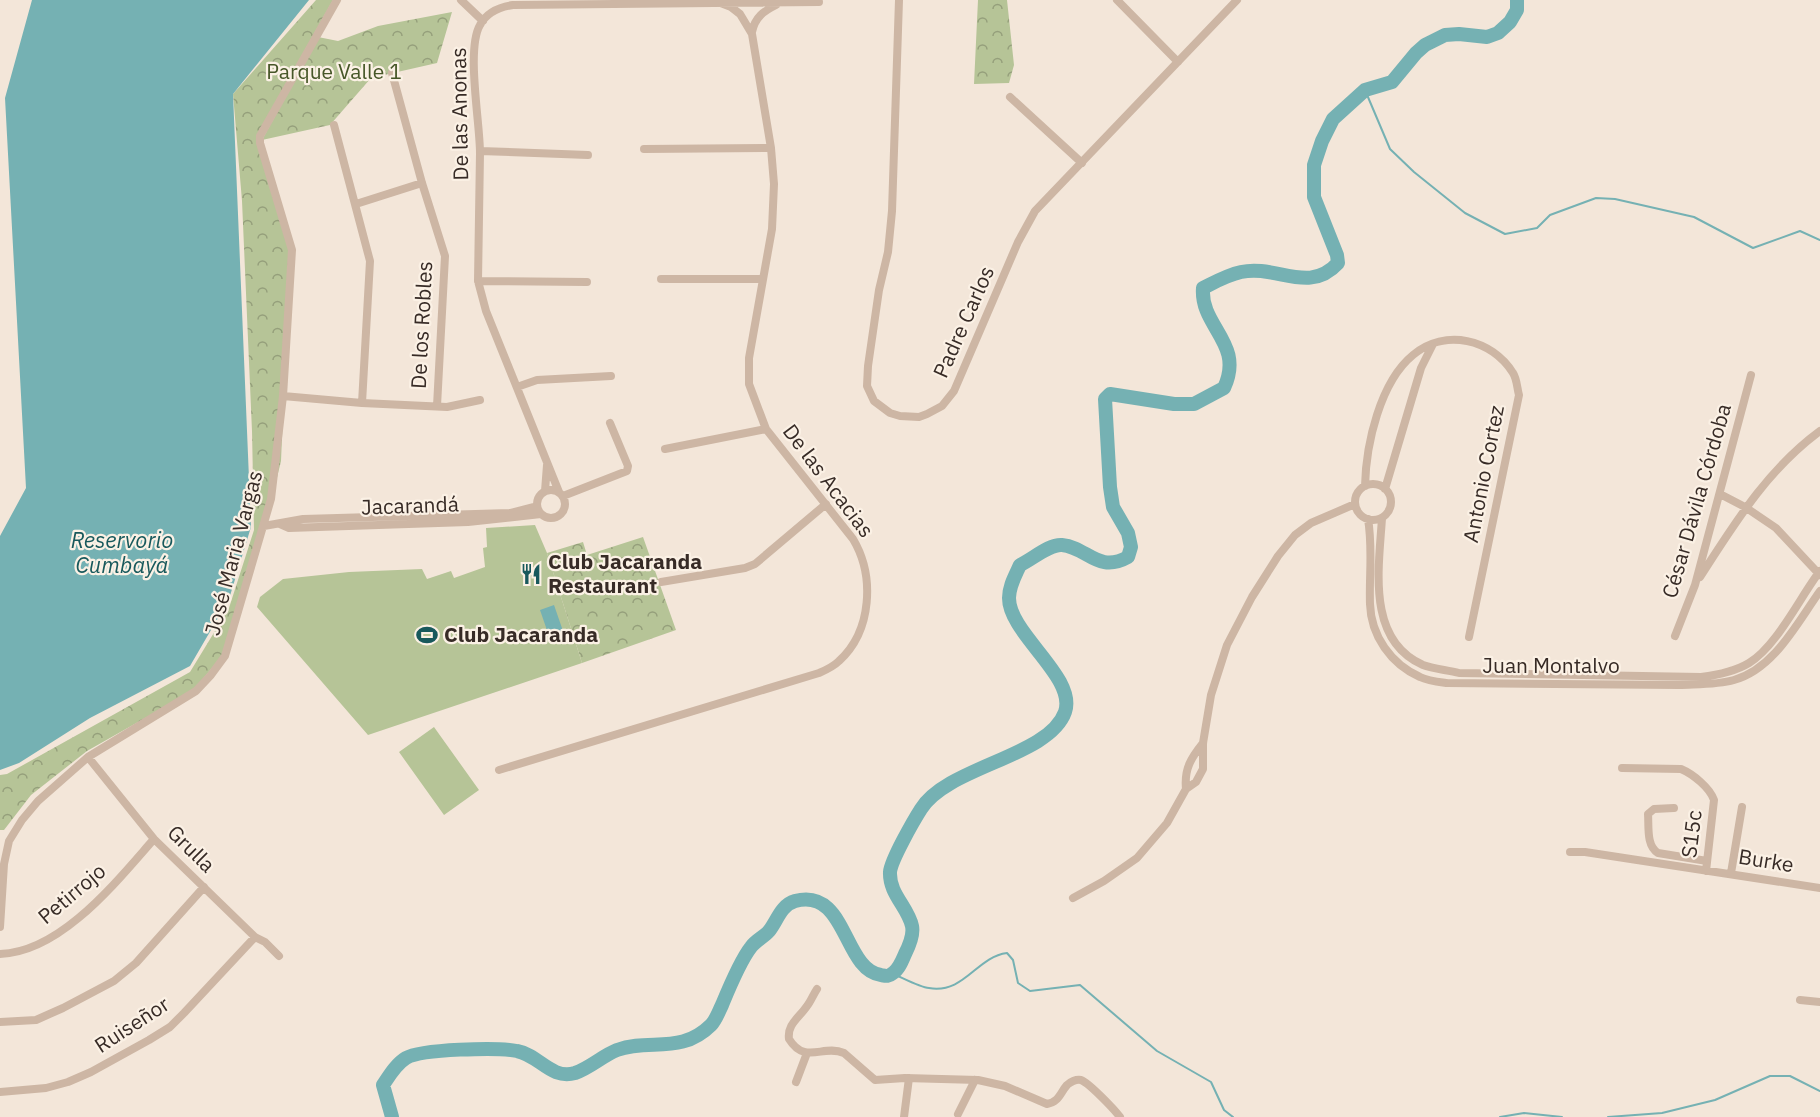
<svg xmlns="http://www.w3.org/2000/svg" width="1820" height="1117" viewBox="0 0 1820 1117" font-family="'IBM Plex Sans',sans-serif">
	<defs>
		<pattern id="park-crowns" width="20" height="18" patternUnits="userSpaceOnUse" patternTransform="scale(1.5)"><rect width="20" height="18" fill="#b6c497"/><path d="M2 6a3 3 0 1 1 6 0M12 15a3 3 0 1 1 6 0" fill="none" stroke="#959f7b"/></pattern>
	</defs>
	<rect width="100%" height="100%" fill="#f3e6d9"/>
	<path fill="url(#park-crowns)" d="M316,0H333L256,137L290,251L281,461L259,552L221,657L193,691L87,751L31,795L4,830H0V775L7,774L190,672L229,608L254,530L252,431L242,201L233,94Z
		M978,0H1007L1014,65L1009,83L974,84Z
		M452,12L437,63L371,78L330,125L262,140L318,37L338,41L378,26Z
		M643,537L676,630L582,663L547,553L583,542L587,555Z"/>
	<path fill="#b6c497" d="M535,525L547,553L582,663L368,735L257,607L260,597L283,579L349,572L422,569L427,579L451,571L454,578L485,567L483,548L487,547L486,528Z
		M434,727L479,790L444,815L399,752Z"/>
	<path fill="#75b1b3" d="M32,0H309L233,94L251,527L229,599L190,666L90,718L19,763L0,770V536L26,488L5,98Z
		M554,605L563,631L549,636L540,610Z"/>
	<g fill="none" stroke-linecap="round" stroke-linejoin="round">
		<path stroke="#75b1b3" stroke-width="2" d="M1365,90L1390,149L1414,172L1465,213L1505,234L1537,228L1550,215L1596,198L1615,199L1694,217L1753,248L1800,231L1820,240
			M886,971C898,975 918,987 929,988C965,994 976,957 1007,953L1013,960L1018,983L1030,991L1080,985L1157,1051L1211,1082L1224,1110L1233,1117
			M1500,1117L1524,1113L1562,1117
			M1608,1117L1662,1113L1715,1100L1770,1076H1790L1820,1091"/>
		<path stroke="#75b1b3" stroke-width="14" d="M392,1117L383,1085C389,1076 396,1064 406,1058C421,1049 498,1047 517,1051C539,1055 551,1080 575,1073C590,1068 602,1056 617,1050C650,1038 681,1055 711,1025C716,1020 719,1011 722,1005C729,988 740,961 751,947C756,940 764,937 769,931C777,921 781,905 795,901C847,887 843,970 881,975C886,976 888,977 893,973C899,969 902,961 905,954C909,946 914,935 912,926C908,907 889,894 890,872C891,860 914,820 921,809C948,766 1049,757 1065,712C1077,677 1009,634 1009,598C1009,586 1015,576 1020,565C1033,559 1049,544 1062,545C1087,547 1098,574 1128,557L1131,547L1128,533L1113,507L1110,487L1105,399L1110,394L1174,404H1194L1224,388C1245,343 1200,327 1203,288C1215,282 1227,275 1241,272C1276,264 1309,295 1338,263L1337,255L1314,197V165L1322,141L1333,119L1365,90L1392,82L1416,53L1425,45L1445,35L1459,34L1487,37L1498,33L1510,22L1517,10V0"/>
		<path stroke="#cdb6a4" stroke-width="8" d="M461,0L483,21
			M899,0L892,211L888,252L879,290L868,366L867,386L874,401L890,413L900,416L919,417L927,414L942,406L954,391L1018,242L1035,211L1237,0
			M1117,0L1178,62
			M752,32C755,17 764,11 776,5
			M392,73L422,183L445,256L437,406
			M1010,97L1082,163
			M334,125L370,261L362,403
			M644,149L771,148
			M480,151L588,155
			M356,204L422,183
			M661,279H762
			M478,281L587,282
			M517,387L537,380L611,376
			M283,396L362,403L447,407L480,400
			M665,449L766,429
			M1355 502a18 18 0 1 1 36 0a18 18 0 1 1-36 0Z
			M1365,486C1366,444 1380,382 1413,355C1445,328 1492,339 1513,373C1517,379 1517,388 1519,395L1469,637
			M1385,489L1421,368L1433,344
			M537 504a14 14 0 1 1 28 0a14 14 0 1 1-28 0Z
			M545,491L547,465
			M559,492L486,311L478,281C479,238 479,195 480,153C480,122 466,49 480,25C487,12 499,7 513,5L819,2
			M1720,494L1745,507L1776,528L1820,575
			M563,496L627,471L628,466L610,423
			M1382,518C1379,567 1366,640 1423,665C1433,669 1448,670 1459,673L1701,677C1718,675 1734,672 1749,663C1777,646 1800,597 1820,571
			M1368,519C1373,548 1369,575 1370,604C1371,636 1391,664 1420,677C1428,681 1439,682 1447,683L1679,685C1697,684 1717,685 1734,680C1774,669 1797,623 1820,591
			M280,524L289,528L468,522L541,514
			M264,526L303,519L510,513L537,506
			M1700,577C1735,523 1767,470 1820,431
			M661,582L745,568L755,564L826,504
			M1675,636L1695,585L1751,375
			M88,757L154,839L255,937L265,942L279,956
			M1622,768L1681,769C1693,774 1710,788 1714,800L1706,871
			M499,770L819,673C826,670 834,666 839,661C872,631 875,576 853,539L766,429L749,384V358L772,229L774,184L771,148L752,34L740,14L731,7L718,2
			M1186,789C1184,769 1191,758 1203,743
			M1674,808L1654,809L1648,814C1649,826 1646,846 1658,853L1707,861
			M1570,852H1585L1820,888
			M1731,873L1742,807
			M1073,898L1104,881L1137,858L1167,823L1186,789L1196,782L1203,769V743L1211,695L1227,645L1252,597L1278,556L1295,535L1311,523L1355,504
			M0,927L4,864L9,841L22,820L38,801L88,757L196,691L211,675L225,656L271,499L283,396L292,250L260,143V136L337,0
			M0,954C61,952 116,882 154,839
			M817,989C813,995 811,1001 807,1006C799,1018 787,1024 789,1039C805,1065 823,1044 844,1053L875,1080L905,1078L978,1080L1005,1086L1047,1104C1059,1102 1060,1093 1067,1085C1070,1082 1076,1079 1081,1080C1089,1083 1114,1109 1120,1117
			M1800,1000L1820,1002
			M0,1022L36,1020L63,1008L114,981L136,963L204,887
			M796,1082L807,1053
			M0,1092L46,1088L68,1082L91,1072L149,1040L170,1027L184,1013L255,937
			M958,1114L975,1080
			M904,1117L909,1078"/>
	</g>
	<defs>
		<symbol id="restaurant-bare" viewBox="-9 -9 18 18"><path d="M-5-6h1v4h1v-4h1v4h1v-4h1v5L-1.5 .5V6h-2V.5L-5-1ZM5-6V6H3V1.5H1.5Q1.5-4 5-6Z" fill="#18595c" stroke="#fbf1e5" stroke-width="2.5" paint-order="stroke"/></symbol>
		<symbol id="stadium-bare" viewBox="-9 -9 18 18"><path d="M0-5a6.5 5 0 1 0 0 10a6.5 5 0 1 0 0-10ZM-3.5-1.8h7v3.6h-7Z" fill="#18595c" stroke="#fbf1e5" stroke-width="2.5" paint-order="stroke"/></symbol>
	</defs>
	<g fill-rule="evenodd">
		<use href="#restaurant-bare" x="516" y="559" width="30" height="30"/>
		<use href="#stadium-bare" x="412" y="620" width="30" height="30"/>
	</g>
	<g text-anchor="middle" stroke-width="4.5" stroke-linejoin="round" paint-order="stroke">
		<g font-size="21" fill="#475728" stroke="#fbf1e5">
			<text x="334" y="79">Parque Valle 1</text>
		</g>
		<g font-size="21" fill="#372b26" stroke="#fbf1e5">
			<text transform="translate(460 114) rotate(-91)" y="7">De las Anonas</text>
			<text transform="translate(964 322) rotate(-66)" y="7">Padre Carlos</text>
			<text transform="translate(422 325) rotate(-87)" y="7">De los Robles</text>
			<text transform="translate(1484 474) rotate(-79)" y="7">Antonio Cortez</text>
			<text transform="translate(828 481) rotate(53)" y="7">De las Acacias</text>
			<text transform="translate(1697 501) rotate(-74)" y="7">César Dávila Córdoba</text>
			<text transform="translate(410 506) rotate(-2)" y="7">Jacarandá</text>
			<text transform="translate(234 553) rotate(-75)" y="7">José Maria Vargas</text>
			<text x="1551" y="673">Juan Montalvo</text>
			<text transform="translate(1692 834) rotate(-83)" y="7">S15c</text>
			<text transform="translate(191 849) rotate(45)" y="7">Grulla</text>
			<text transform="translate(1766 861) rotate(9)" y="7">Burke</text>
			<text transform="translate(72 894) rotate(-40)" y="7">Petirrojo</text>
			<text transform="translate(132 1025) rotate(-33)" y="7">Ruiseñor</text>
		</g>
		<g font-size="21" font-weight="bold" fill="#372b26" stroke="#fbf1e5" text-anchor="start">
			<text x="548" y="569">Club Jacaranda<tspan x="548" dy="24">Restaurant</tspan></text>
			<text x="444" y="642">Club Jacaranda</text>
		</g>
		<g font-size="22" font-style="italic" fill="#18595c" stroke="#fbf1e5">
			<text x="122" y="548">Reservorio<tspan x="122" dy="25">Cumbayá</tspan></text>
		</g>
	</g>
</svg>
